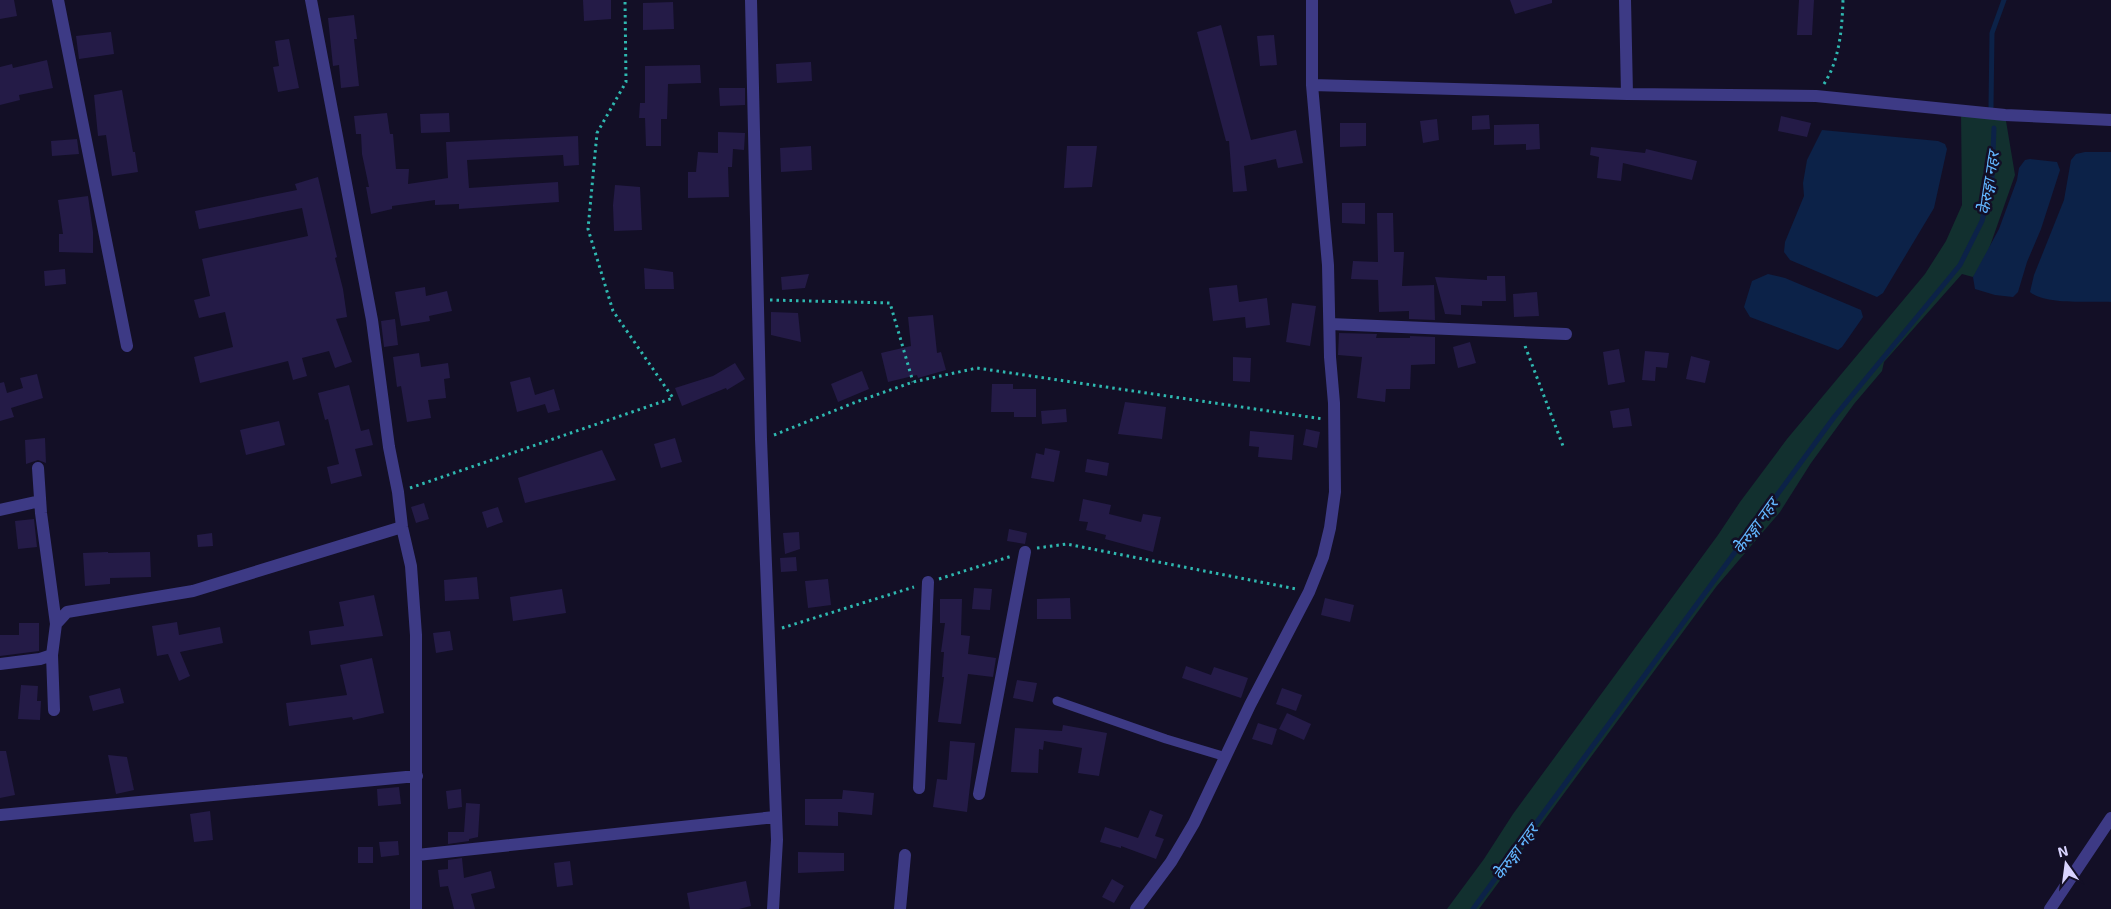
<svg xmlns="http://www.w3.org/2000/svg" width="2111" height="909" viewBox="0 0 2111 909" font-family="'Exo 2','Noto Sans Devanagari',sans-serif">
	<rect width="100%" height="100%" fill="#130f26"/>
	<path fill="#12302f" d="M1961,111L2005,115L2015,175L1984,263L1973,277L1962,274L1884,362L1882,371L1854,404L1811,463L1780,512L1716,587L1479,909H1447L1484,859L1513,814L1718,535L1740,502L1787,439L1925,274L1946,241L1962,205Z"/>
	<path fill="#0c2248" d="M1822,130L1938,141L1945,144L1947,149L1934,208L1883,293L1877,297L1790,260L1784,252L1785,242L1804,196L1803,183L1807,160Z
		M2085,152H2111V302C2090,301 2045,305 2030,292L2034,275L2064,200L2071,160L2076,154Z
		M2030,159L2057,162L2060,170L2041,229L2027,262L2018,292L2013,297L1995,295L1975,289L1973,277L1999,229L2017,180L2019,168L2025,160Z
		M1768,274L1785,278L1861,310L1863,317L1842,347L1838,350L1750,317L1744,307L1752,281Z"/>
	<g fill="none" stroke-linecap="round" stroke-linejoin="round">
		<path stroke="#0c2248" stroke-width="5" d="M1991,107L1992,33L2004,0
			M1473,909L1835,416L1960,265L1982,221L1992,180L1994,128"/>
	</g>
	<path fill="#241b47" d="M0,0H14L17,16L0,19Z
		M583,0H611V19L584,21Z
		M1510,0H1552V3L1515,14Z
		M1799,0H1814L1812,35H1797Z
		M673,2L674,29L643,30V3Z
		M354,15L357,39H354L359,86L341,88L339,65L333,66L328,18Z
		M1221,25L1251,140L1296,130L1303,163L1278,168L1276,159L1244,166L1247,191L1233,192L1229,141H1226L1197,32Z
		M111,32L114,54L79,59L76,36Z
		M1274,35L1277,65L1260,66L1257,36Z
		M289,39L299,88L278,92L273,67L279,66L275,41Z
		M47,60L53,88L19,95L20,100L0,105V67L12,64L13,68Z
		M811,62L812,81L777,83L776,64Z
		M700,65L701,83L668,84L667,119H661V146H646L645,118H639L640,103H645V66Z
		M719,88H745V105L720,106Z
		M122,90L133,152H135L138,172L112,176L106,135L98,136L94,95Z
		M387,113L390,134H393L396,169H409L408,184L448,178L446,142L578,136L579,165L564,166L563,155L467,160L469,188L558,182L559,202L459,209V204L435,205V200L392,206V209L371,214L366,187H369L362,154L361,134H356L354,116Z
		M449,113L450,132L421,133L420,114Z
		M1489,115L1490,129L1472,130V116Z
		M1781,116L1811,123L1807,137L1778,131Z
		M1437,119L1439,140L1423,143L1420,121Z
		M1340,123H1366V146L1340,147Z
		M1539,124L1540,149L1526,150V144L1494,145V125Z
		M718,132L745,133L744,150L733,149L732,167H728L729,197L688,198V172H696L698,152L718,153Z
		M77,139L79,154L52,156L51,141Z
		M811,146L812,170L781,172L780,148Z
		M1067,146H1097L1092,187L1064,188Z
		M1591,147L1645,153L1646,149L1697,161L1692,180L1623,163L1621,181L1597,178L1599,157L1590,155Z
		M318,177L337,257L335,258L343,289L347,317L336,319L352,362L335,368L329,351L302,358L307,376L293,380L288,361L200,383L194,357L233,347L225,312L199,318L194,300L210,296L202,259L308,236L302,208L199,229L195,211L297,190L295,184Z
		M615,185L640,187L642,230L614,231L613,205Z
		M88,196L93,232V253L59,252V234H63L58,200Z
		M1342,203H1365V224L1342,223Z
		M1377,213H1393L1394,252H1404L1402,286L1434,285L1435,320L1409,319V311L1379,312L1378,280L1351,279L1353,261L1378,262Z
		M644,268L673,272L674,289H645Z
		M65,269L66,284L45,286L44,271Z
		M809,274L805,288L782,290L781,277Z
		M1487,276H1505L1506,301H1482V306L1461,305V315L1445,314L1435,277L1487,280Z
		M1237,285L1239,302L1267,298L1270,325L1246,328L1245,317L1213,321L1209,288Z
		M425,287L426,296L447,291L452,311L429,316L430,321L401,326L395,292Z
		M1537,292L1539,316L1514,317L1513,294Z
		M1292,303L1316,306L1310,346L1286,342Z
		M771,312L798,313L801,342L771,335Z
		M933,315L937,353L941,352L946,370L918,378L917,375L888,382L881,353L911,346L908,317Z
		M395,319L398,345L384,347L381,321Z
		M1339,333L1377,334L1376,338H1410V336L1435,337V364L1411,365L1410,389H1386L1385,402L1357,398L1362,357L1338,355Z
		M1470,342L1476,363L1458,368L1453,347Z
		M1619,349L1625,382L1608,385L1603,352Z
		M1645,351L1669,353L1667,368L1656,367L1655,381L1642,380Z
		M419,353L421,367L448,363L450,378L444,379L446,398L428,400L431,418L407,422L401,386L397,387L393,357Z
		M1691,356L1710,361L1705,383L1686,379Z
		M1233,357L1251,358L1250,382L1233,381Z
		M735,363L745,379L727,390L726,388L682,406L675,388L713,376Z
		M862,371L869,389L838,402L831,384Z
		M37,374L43,398L11,408L14,417L0,421V383L4,382L7,393L23,388L20,378Z
		M530,377L535,395L554,389L560,410L548,413L545,404L517,412L510,382Z
		M992,384H1013V389H1036V417H1014V412H991Z
		M349,385L361,431L369,429L373,445L355,449L362,476L331,484L327,467L339,464L328,419L325,420L318,393Z
		M1125,402L1166,407L1162,439L1118,434Z
		M1629,408L1632,426L1613,428L1610,411Z
		M1066,409L1067,422L1042,424L1041,411Z
		M279,421L285,445L246,455L240,430Z
		M1306,429L1320,432L1317,448L1303,445Z
		M1250,431L1294,435L1292,460L1258,457L1259,447L1249,446Z
		M45,438L46,463L38,460L26,464L25,440Z
		M675,438L682,462L661,468L654,444Z
		M1045,448L1060,451L1054,482L1031,478L1036,453L1044,455Z
		M602,450L616,480L525,503L518,478Z
		M1087,459L1109,463L1107,476L1085,472Z
		M1083,499L1111,505L1109,514L1141,522L1143,514L1161,517L1153,552L1105,539L1106,535L1086,530L1088,522L1079,521Z
		M424,503L429,519L416,523L411,507Z
		M498,507L503,522L487,528L482,512Z
		M34,519L37,547L18,549L15,521Z
		M1009,529L1027,533L1025,544L1007,541Z
		M799,532L800,549L785,554L783,533Z
		M212,533L213,546L198,547L197,535Z
		M108,552V553L150,552L151,577L110,578V584L85,586L83,553Z
		M796,557L797,571L781,572L780,558Z
		M477,577L479,599L445,601L444,580Z
		M828,579L831,605L808,608L805,581Z
		M974,588L992,589L990,610L972,609Z
		M562,589L566,613L513,621L510,597Z
		M374,595L383,636L311,645L309,631L344,626L339,602Z
		M1070,598L1071,619H1037V599Z
		M1325,598L1354,605L1350,622L1321,615Z
		M940,599H962L961,635L970,636L968,654L996,658L993,677L968,674L961,724L938,722L944,677H942L944,652H941L945,623H940Z
		M177,622L179,635L220,627L223,643L180,652L190,676L179,681L168,654L157,656L152,626Z
		M19,623H39V651L0,656V635H19Z
		M450,631L453,650L436,653L433,633Z
		M372,658L384,713L353,720L352,717L289,726L286,703L347,695L340,665Z
		M1186,666L1211,675L1214,667L1248,678L1241,698L1182,678Z
		M1017,680L1037,683L1033,702L1013,698Z
		M21,685L38,686L37,701H41L40,720L18,719Z
		M120,688L124,703L93,711L89,696Z
		M1282,688L1302,695L1296,711L1276,704Z
		M1287,713L1311,724L1304,740L1279,729Z
		M1258,723L1277,729L1272,745L1252,739Z
		M1063,725L1107,733L1099,776L1078,773L1082,748L1044,741L1043,750L1039,749L1038,773L1011,772L1015,728L1062,731Z
		M950,741L975,743L967,812L933,807L937,779L947,780Z
		M0,751H6L15,795L0,798Z
		M108,755L127,757L134,790L116,794Z
		M399,787L401,804L378,806L377,789Z
		M461,789L462,807L448,809L446,791Z
		M843,790L874,793L872,815L838,812V826L805,825V799H842Z
		M466,803L480,804L478,837L469,839V841L448,844V832H464Z
		M1150,810L1163,815L1155,836L1164,839L1156,859L1121,846V848L1100,842L1105,827L1138,838Z
		M210,811L213,840L194,842L190,814Z
		M398,841L399,855L381,857L379,842Z
		M358,847H373V863H358Z
		M798,852L844,853V871L798,873Z
		M462,858L464,878L491,871L495,888L471,894L475,909H454L448,886L440,887L438,870L448,869V860Z
		M570,861L573,885L557,887L554,863Z
		M1112,879L1124,886L1114,903L1102,897Z
		M746,881L751,906L739,909H690L687,893Z"/>
	<g fill="none" stroke-linecap="round" stroke-linejoin="round">
		<path stroke="#2fb8b0" stroke-width="3" stroke-dasharray="2.5 4" stroke-linecap="butt" d="M1824,84C1840,59 1842,28 1843,0
			M770,300L890,303L913,382
			M1525,346L1563,446
			M774,435L856,402L913,382L977,368L1323,419
			M410,488L673,398L613,311L588,229L597,133L626,82L625,0
			M1037,548L1067,544L1296,589
			M939,579L1012,556
			M782,628L914,587"/>
		<path stroke="#3d3a85" stroke-width="9" d="M1057,701L1166,739L1226,757"/>
		<path stroke="#3d3a85" stroke-width="12" d="M58,0L127,346
			M311,0L372,320L389,447L398,492L402,527L411,566L416,635V909
			M751,0L761,439L777,840L773,909
			M1625,0L1627,94
			M1312,85L1627,94L1816,96L2005,115L2111,120
			M1330,324L1566,334
			M38,468L41,513L56,624
			M0,510L40,501
			M0,664L40,659L52,655
			M54,710L52,655L56,624L67,612L193,591L402,527
			M919,788L928,582
			M979,794L1025,552
			M0,815L417,776
			M417,855L775,817
			M900,909L905,855
			M1136,909L1171,862L1194,823L1250,705L1309,592L1323,557L1330,528L1335,492L1334,403L1330,357L1328,265L1312,85V0
			M2050,909L2111,818"/>
	</g>
	<g text-anchor="middle" stroke-width="5" stroke-linejoin="round" paint-order="stroke">
		<g font-size="16" font-style="italic" fill="#62b6ff" stroke="#130f26">
			<text transform="translate(1988 183) rotate(-81)" y="6">केेरुङ्गा नहर</text>
			<text transform="translate(1755 526) rotate(-54)" y="6">केेरुङ्गा नहर</text>
			<text transform="translate(1515 852) rotate(-54)" y="6">केेरुङ्गा नहर</text>
		</g>
	</g>
	<g transform="translate(2066 864) rotate(346)" stroke="#130f26" stroke-width="4" paint-order="stroke">
	<path d="M0-4L9 19L0 12L-9 19Z" fill="#d9d4ff"/>
	<text y="-8" font-size="14" font-weight="bold" text-anchor="middle" fill="#d9d4ff">N</text>
	</g>
</svg>
